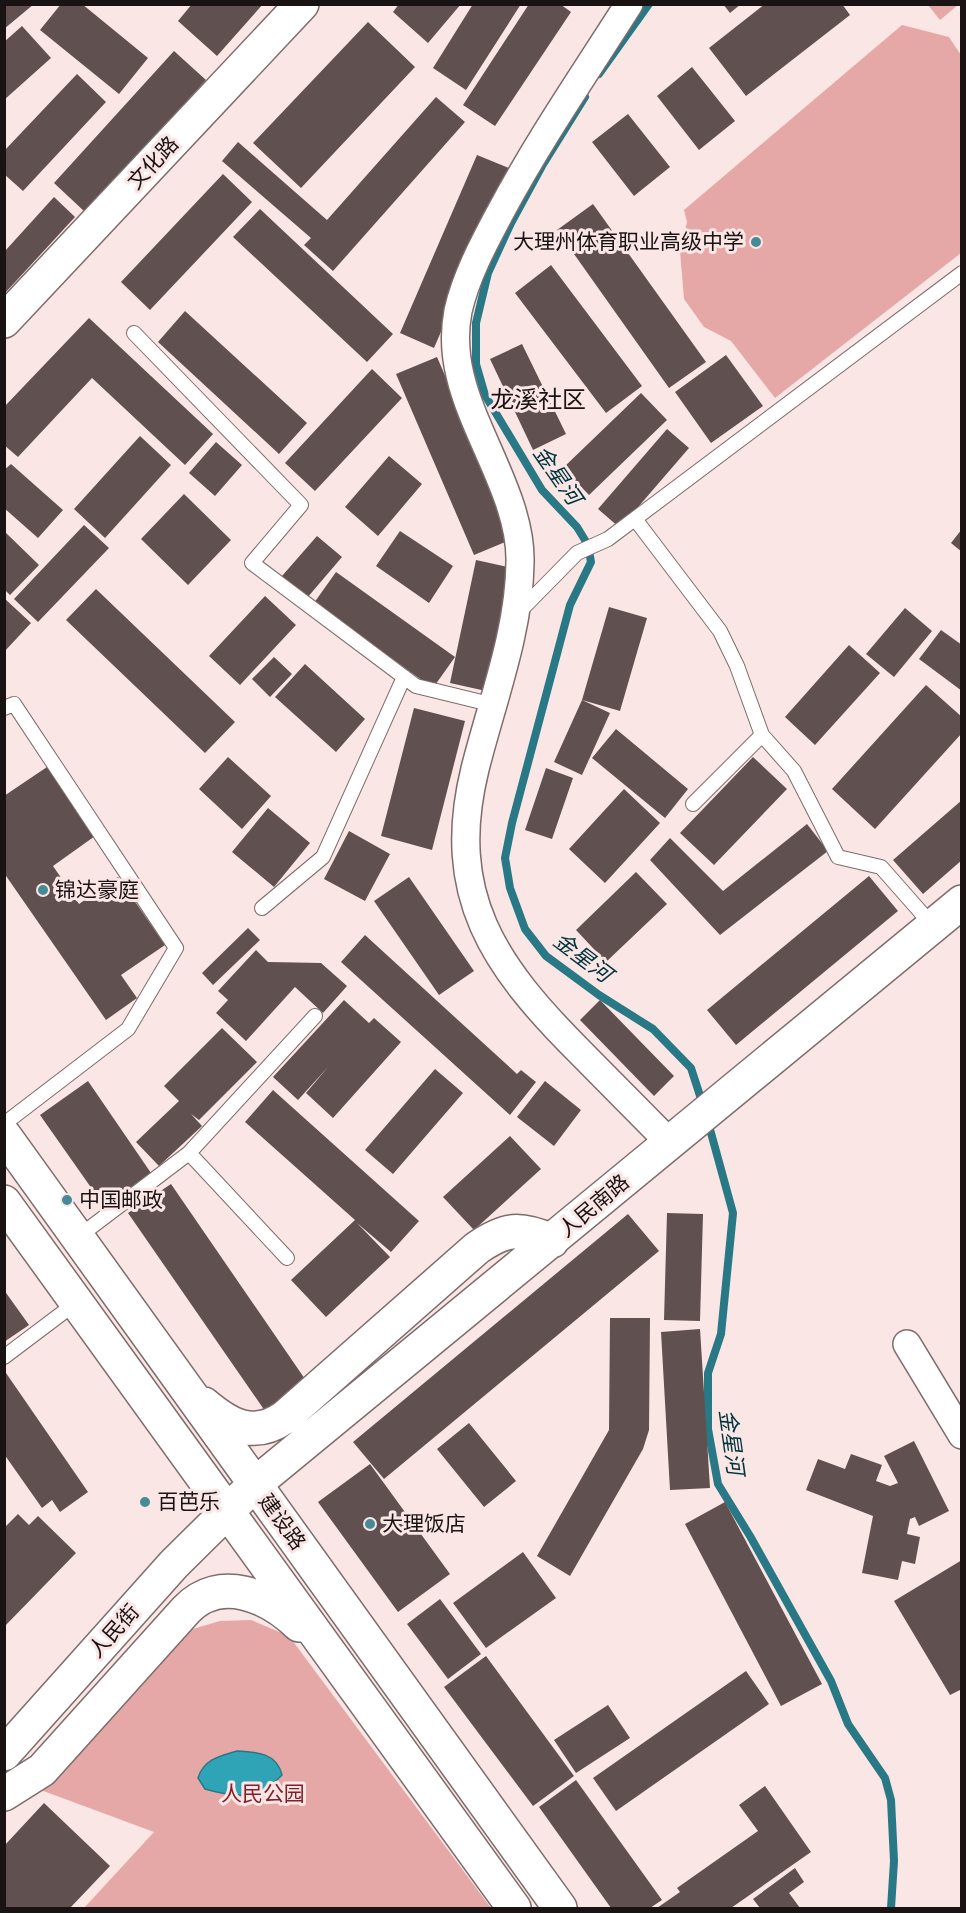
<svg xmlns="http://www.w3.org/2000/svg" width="966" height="1913" viewBox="0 0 966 1913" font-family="Cabin,'Noto Sans SC',sans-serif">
	<rect width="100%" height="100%" fill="#fae6e5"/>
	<path fill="#e5a8a7" d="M928,5H958L940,20Z
		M902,25L949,37L961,55V253L775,398L731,341L704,327L684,299L680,251L687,222L684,210Z
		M251,1620L289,1636L491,1908H84L154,1832L38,1789L186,1631L220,1621Z"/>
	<path fill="#2fa4b7" stroke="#297886" stroke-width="1.5" d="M237,1751C257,1752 277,1753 282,1775C258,1800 236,1798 205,1789L198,1778C204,1759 220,1756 237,1751Z"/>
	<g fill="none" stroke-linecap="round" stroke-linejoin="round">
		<path stroke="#297886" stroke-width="8" d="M599,74L649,4
			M585,97L542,166L511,223L488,273L476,323V364L485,395L542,490L577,527L588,545L591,562L570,605L512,823L505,858L510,888L525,929L546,956L599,995L653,1029L691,1068L703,1105
			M708,1122L733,1213L721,1334L708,1373V1429L718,1484L750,1536L831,1681L848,1724L885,1778L891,1800L894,1861L891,1908"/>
	</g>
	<path fill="#60504f" d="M4,4H34L4,29Z
		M61,4H82L148,58L119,94L40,30Z
		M192,4H263L217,56L178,21Z
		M399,4H461L428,43L393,12Z
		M473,4H521L466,90L433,68Z
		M529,4H560L571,12L495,126L463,105Z
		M723,4H741L730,13Z
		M765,4H842L850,15L746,96L709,48Z
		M368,22L415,67L301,188L253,143Z
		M22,26L51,58L4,100V42Z
		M174,51L206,80L85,212L54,183Z
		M692,67L735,121L699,150L657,96Z
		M77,74L106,102L23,191L4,174V151Z
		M436,97L465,122L333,271L304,245L311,238L222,161L238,142L327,220Z
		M628,114L670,167L634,196L592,142Z
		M477,155L511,169L434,348L400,333Z
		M223,174L252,202L150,310L121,282Z
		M54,197L75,217L5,293V251Z
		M593,204L706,362L669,388L557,230Z
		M260,209L393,334L367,362L233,237Z
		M551,265L642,386L606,413L515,293Z
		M185,311L307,423L279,454L158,342Z
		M89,318L213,434L185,465L92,378L18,457L4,445V407Z
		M522,344L566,434L533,450L490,359Z
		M726,355L763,406L711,443L675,392Z
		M437,357L515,538L474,555L396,374Z
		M372,369L402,398L315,491L285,463Z
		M641,393L667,420L589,495L563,468Z
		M667,429L689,448L620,528L598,509Z
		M140,436L171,465L105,538L74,509Z
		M216,442L242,465L215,496L189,473Z
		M389,456L422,484L378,536L345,507Z
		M11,464L63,510L38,538L4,508V470Z
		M184,494L231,540L188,585L141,539Z
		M84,525L109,548L38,622L14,599Z
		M962,529V552L951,543Z
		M4,531L39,565L10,595L4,589Z
		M400,531L453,566L429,603L376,566Z
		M317,536L342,557L307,598L282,576Z
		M476,560L512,568L486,691L450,683Z
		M336,572L455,657L433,688L314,603Z
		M96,589L235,722L205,753L66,620Z
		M265,596L296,625L240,685L209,656Z
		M4,598L31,623L4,652Z
		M609,607L647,618L620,711L582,700L610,713L582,775L554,762L582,700Z
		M905,608L932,631L894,677L866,654Z
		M941,630L962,645V691L919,659Z
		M849,645L880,673L815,745L785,717Z
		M274,657L292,674L270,697L252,679Z
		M305,664L365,719L336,752L275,697Z
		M926,685L962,717V733L875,829L832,789Z
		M414,708L465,721L432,850L381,836Z
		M616,729L688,789L665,818L592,758Z
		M228,757L271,796L242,829L199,789Z
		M753,757L787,789L714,865L680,833Z
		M47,767L95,836L53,866L79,904L118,877L165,945L121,975L137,998L106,1020L4,873V796Z
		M546,768L573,778L552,839L525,830Z
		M624,789L660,823L605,883L569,849Z
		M962,800V860L923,894L893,860Z
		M268,808L310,843L274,887L232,852Z
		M807,824L828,851L720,935L650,860L670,838L723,891Z
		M349,831L390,854L365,901L324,879Z
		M636,872L667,904L606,962L576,930Z
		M869,876L898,911L736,1045L707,1010Z
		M409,877L474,971L439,995L374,901Z
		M248,928L260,940L213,985L202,973Z
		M365,935L517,1074L521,1070L536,1082L510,1115L341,962Z
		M256,950L268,962L321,963L347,986L323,1013L295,987L246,1041L216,1013L228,1000L218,991Z
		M344,1000L369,1023L374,1018L401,1042L333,1118L306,1093L328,1067L298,1100L273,1077Z
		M600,1000L674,1076L654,1096L580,1020Z
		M222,1028L257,1062L199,1120L191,1114L202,1126L159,1166L136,1142L179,1101L164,1086Z
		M435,1069L463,1093L393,1174L365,1150Z
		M88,1081L151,1173L104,1206L40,1115Z
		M545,1081L581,1110L554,1146L517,1117Z
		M273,1090L419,1221L391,1252L357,1223L390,1257L326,1317L291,1280L355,1220L245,1122Z
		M510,1136L541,1169L474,1230L443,1197Z
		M171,1184L307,1382L265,1411L128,1213Z
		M667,1213L703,1214L700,1321L664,1320Z
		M628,1214L659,1251L384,1479L353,1442Z
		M4,1290L29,1325L4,1342Z
		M610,1318H650L649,1430L643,1449L570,1576L537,1556L609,1430Z
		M700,1329L710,1488L670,1490L661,1332Z
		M6,1373L88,1492L60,1512L52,1500L42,1508L4,1454Z
		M469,1423L516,1481L484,1507L437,1449Z
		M914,1441L949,1511L919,1526L915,1517L910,1519L907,1534L920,1537L915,1564L902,1561L898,1580L862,1573L873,1516L806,1490L818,1459L845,1469L851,1454L882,1465L876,1481L890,1486L898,1483L884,1456Z
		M370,1464L450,1574L398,1612L318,1502Z
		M725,1502L822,1684L781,1706L685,1524Z
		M18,1514L29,1525L38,1516L76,1553L4,1627V1528Z
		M523,1552L556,1598L486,1648L453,1603Z
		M962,1560V1689L950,1695L894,1601Z
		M440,1599L481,1654L448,1679L407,1624Z
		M486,1656L574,1776L533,1806L444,1687Z
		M746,1671L769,1704L616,1811L593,1778Z
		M608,1705L630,1738L576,1773L554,1740Z
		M576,1780L662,1900L650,1908H611L539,1807Z
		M765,1786L811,1852L731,1908H657L680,1892L677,1888L758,1831L739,1805Z
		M44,1803L110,1866L70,1908H4V1846Z
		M795,1868L804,1882L789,1893L800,1908H760L753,1899Z"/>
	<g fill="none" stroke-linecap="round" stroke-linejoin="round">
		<defs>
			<path id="lane" d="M134,333L301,505L252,563L416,686L494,705
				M635,519L720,631L737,666L762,735L794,771L838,857L881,867L933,926
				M519,612L577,553L608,539L962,273
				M4,708L14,704L176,948L128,1029L4,1124
				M693,804L762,735
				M262,908L323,857L404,677
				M189,1153L315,1016
				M78,1237L189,1153L287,1258
				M4,1357L77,1302"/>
			<path id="street" d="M629,4C585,73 539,140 501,211C484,243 466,276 458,311C454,332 455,354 460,375C474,436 522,500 520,563C519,633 492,701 475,769C444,895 494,966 580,1052C610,1082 640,1113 670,1143
				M907,1344L962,1435"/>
			<path id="secondary" d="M4,321L302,4"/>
			<path id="primary" d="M4,1135L560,1908
				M4,1202L514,1908
				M204,1404C230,1426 254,1439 285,1417L477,1248C506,1228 520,1227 552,1241
				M4,1754L174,1564L255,1484L962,902
				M4,1794L42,1770L186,1610C220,1574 269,1596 299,1625"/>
		</defs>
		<use href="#lane" stroke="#7d6c6c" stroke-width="16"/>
		<use href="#street" stroke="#7d6c6c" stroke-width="30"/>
		<use href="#secondary" stroke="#7d6c6c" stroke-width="36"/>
		<use href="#primary" stroke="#7d6c6c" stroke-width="36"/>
		<use href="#lane" stroke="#fff" stroke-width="14"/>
		<use href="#street" stroke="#fff" stroke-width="27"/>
		<use href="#secondary" stroke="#fff" stroke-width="33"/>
		<use href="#primary" stroke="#fff" stroke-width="33"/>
	</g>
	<g fill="#458a97" stroke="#fae6e5" stroke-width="2">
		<circle cx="756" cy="242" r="6"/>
		<circle cx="43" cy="890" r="6"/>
		<circle cx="67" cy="1200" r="6"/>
		<circle cx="145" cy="1502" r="6"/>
		<circle cx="370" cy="1524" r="6"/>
	</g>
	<g text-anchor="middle" stroke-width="6" stroke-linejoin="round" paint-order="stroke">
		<g font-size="21" fill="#1a1313" stroke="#fae6e5">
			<text transform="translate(153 163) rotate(-47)" y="7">文化路</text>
			<text transform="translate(594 1206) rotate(-40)" y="7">人民南路</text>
			<text transform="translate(282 1522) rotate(54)" y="7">建设路</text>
			<text transform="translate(114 1631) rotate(-48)" y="7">人民街</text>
		</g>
		<g font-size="21" fill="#1a1313" stroke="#fae6e5" text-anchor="start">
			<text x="744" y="249" text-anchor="end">大理州体育职业高级中学</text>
			<text x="55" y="897">锦达豪庭</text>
			<text x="79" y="1207">中国邮政</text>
			<text x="157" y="1509">百芭乐</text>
			<text x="382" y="1531">大理饭店</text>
		</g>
		<g font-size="21" fill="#821f2a" stroke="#fae6e5">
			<text x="263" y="1801">人民公园</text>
		</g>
		<g font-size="22" font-style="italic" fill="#00343d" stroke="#fae6e5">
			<text transform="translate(558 475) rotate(55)" y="8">金星河</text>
			<text transform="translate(583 957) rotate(37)" y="8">金星河</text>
			<text transform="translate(732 1442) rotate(82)" y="8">金星河</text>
		</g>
		<g font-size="24" fill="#1a1313" stroke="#fae6e5">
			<text x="538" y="408">龙溪社区</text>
		</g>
	</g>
	<rect width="966" height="1913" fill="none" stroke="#1a1313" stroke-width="12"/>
</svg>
